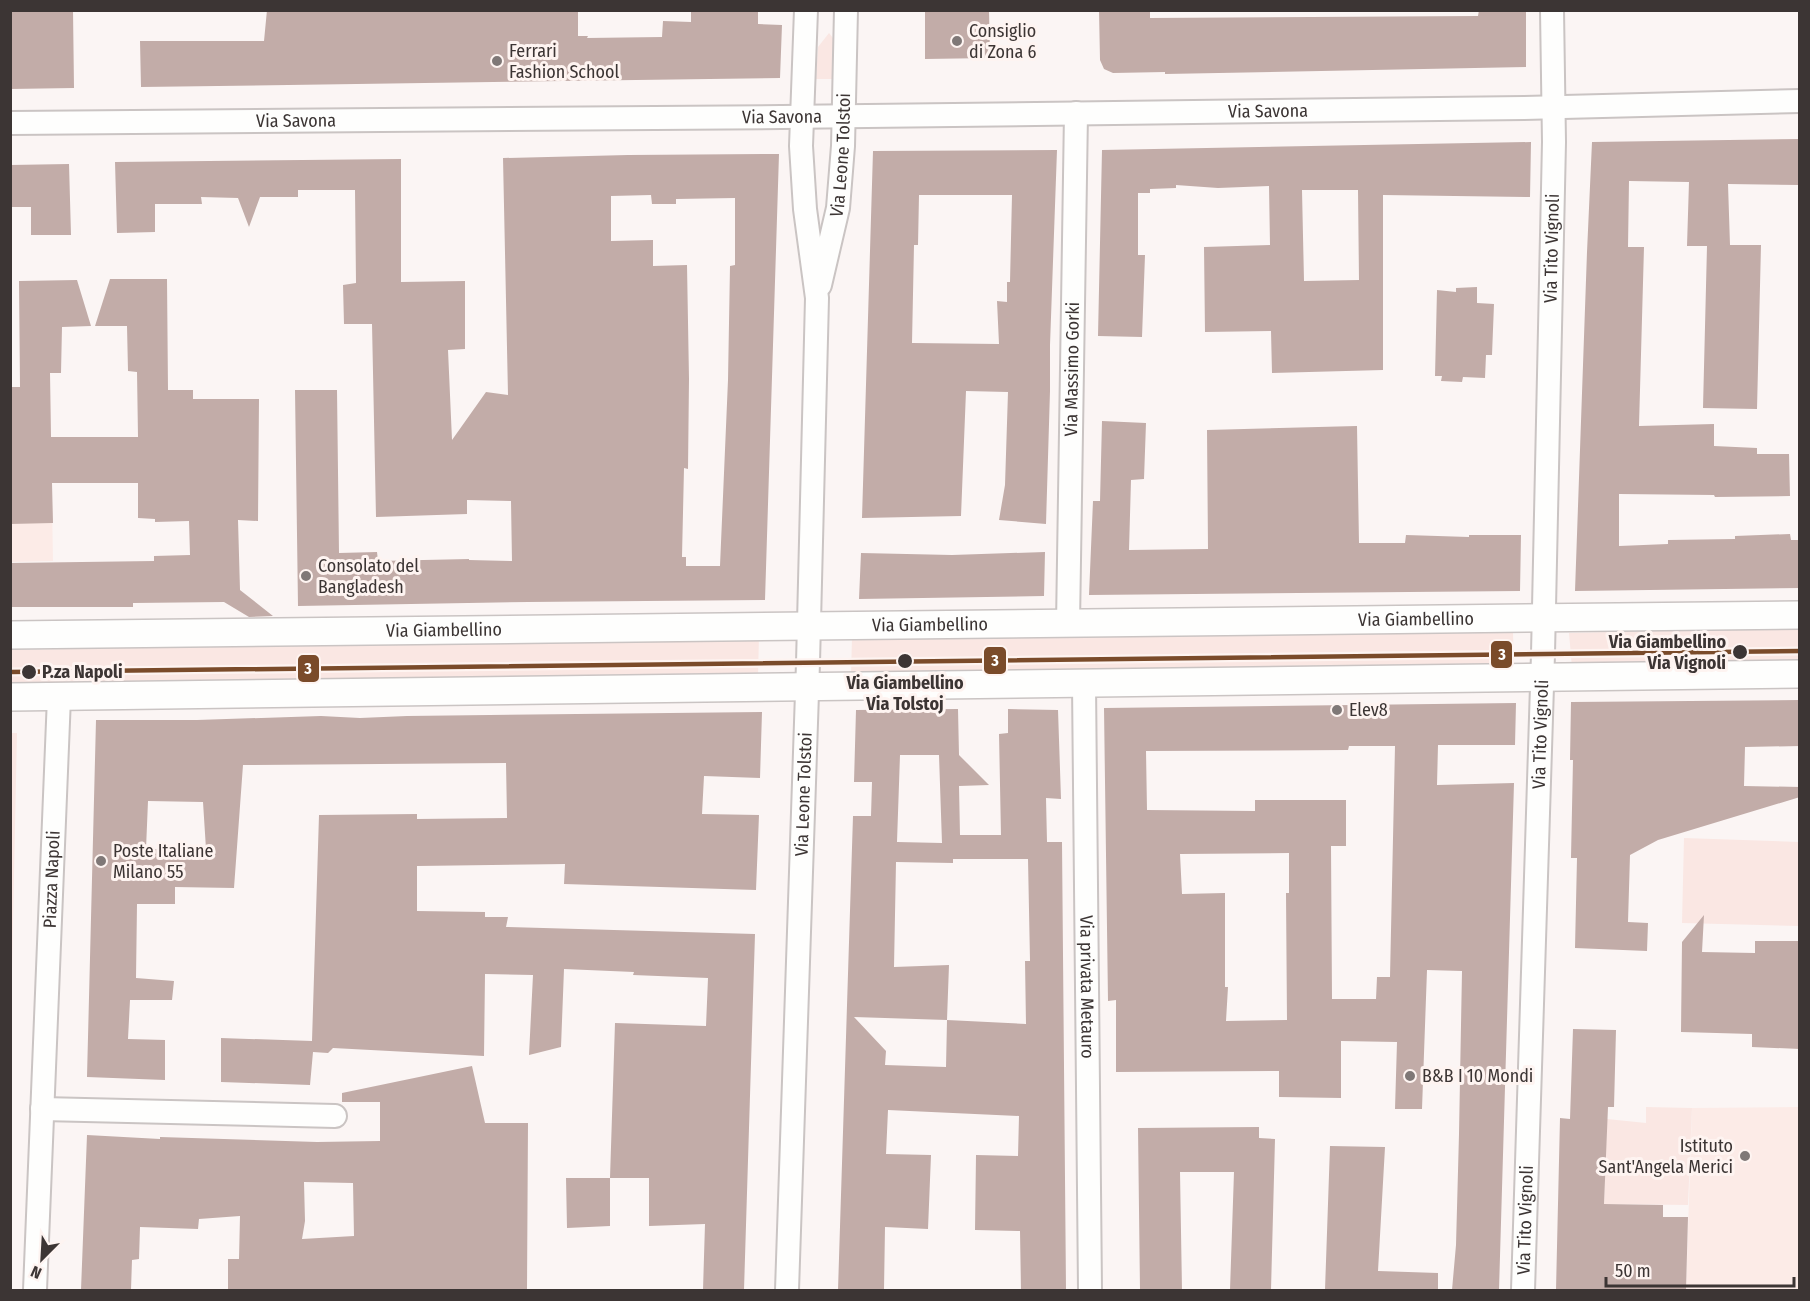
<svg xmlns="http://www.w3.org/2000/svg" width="1810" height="1301" viewBox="0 0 1810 1301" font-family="'Fira Sans Condensed',sans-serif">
	<rect width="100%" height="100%" fill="#fbf5f4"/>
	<path fill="#fcebe7" d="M10,387H50L53,561L11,562Z
		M1799,1107V1290H1686L1692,1108Z"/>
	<path fill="#fae7e3" d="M829,33L837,43L838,79H816L818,47Z
		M1799,627V667L1572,668L1569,633Z
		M1513,633L1514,669L851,675L852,637Z
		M759,636L758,676L11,685L10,650Z
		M11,733H17L11,1017L10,733Z
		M1684,838L1799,842V926L1682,923Z
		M1646,1107L1692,1108L1688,1205L1604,1204L1607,1119L1646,1123Z"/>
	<path fill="#c2aca8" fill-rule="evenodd" d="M10,10H73L74,88L10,89Z
		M267,10H578V36H588L587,38L662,37L663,21L691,22V10H758V24L782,25L780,78L141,87L140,41H264Z
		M925,10H989L990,58L925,59Z
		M1099,10H1150V18L1478,16L1479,10H1526V67L1165,74V72L1113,73L1104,69L1100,60Z
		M1800,139V185L1728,184L1730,245H1761L1757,409L1703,408L1707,246H1687L1689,182L1629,181L1628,247H1644L1639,426L1714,424V446L1757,448V454H1789L1790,496L1715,497L1714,495L1619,494V546L1668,544V540L1735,539V536L1790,534L1791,540H1800V588L1575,591L1587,252L1592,142Z
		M1531,142L1530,197L1383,195V370L1272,373L1271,331L1205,332L1204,247L1270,245L1269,186L1218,188L1176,185V188L1150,189V193H1138V255H1145L1142,337L1098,336L1102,150ZM1302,190H1358L1359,280L1304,281Z
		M1057,150L1050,345V391L1046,524L999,520L1005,485L1008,392L966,391L961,516L862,518L873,151ZM919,195H1012L1010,282H1007V302L997,301L999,344L912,343L914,245H918Z
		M779,154L765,600L528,602L298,606L295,390H337L339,553L377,552L378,561L469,559V560L512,561L511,501L467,500V514L376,517L372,324H344L343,285L356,283L355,190H298V197H260L249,227L238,198L201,197L202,204H155V232L117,233L115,162L401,159V282L465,281V349L448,350L452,440L486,392L508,395L503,158L628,155ZM651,195L652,204H676V199L735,198V265L730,266L728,380L720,566H686V557H682L684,468L688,469L689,379L687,265L653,266V240L611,241V196Z
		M69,164L71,235H31V207H10V165Z
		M110,279H167L168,390H193V399H259L258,521L238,520L240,590L273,616L249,617L224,602L133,603V607H10V563L154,561V556L190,555L189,521L155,522V519L138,518V483H52L53,523L10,524V387H20L19,281L77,280L91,326L62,327L61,373H50L51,437H138L137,372L128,371L127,326H95Z
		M1477,287V303L1494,304L1492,355H1486L1485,378L1463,377L1462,382L1441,381L1442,376H1435L1437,290L1456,292V288Z
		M1102,421L1146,423L1144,479L1131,480L1129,550L1208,549L1207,430L1357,426L1359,543H1405L1406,535L1469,537V535H1521L1520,591L1089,595L1093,501H1100Z
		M1045,552L1044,596L859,599L861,553L952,555Z
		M1800,700V746L1745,747L1744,786L1800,787V797L1658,840L1630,855L1628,922L1648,923L1647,951L1575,948L1577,858H1571L1573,760H1570L1571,702Z
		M1516,703L1515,745H1438L1437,785L1514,783L1499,1290H1452L1456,1245L1459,1134L1462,971L1427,970L1422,1109H1395L1397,1042L1341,1041V1098L1279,1097V1071L1116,1072V1000L1108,1001L1104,708ZM1349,746H1395L1390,977H1377L1376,999H1332L1331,846H1346V800H1255V811L1147,810L1146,751L1348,750ZM1289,853V893H1286L1287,1020L1226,1021L1228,987H1225V893L1182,894L1180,854Z
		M958,709L959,755L989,785L959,786L960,835H1001L999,734L1008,733V709L1058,710L1061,799L1046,798L1047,842H1062L1066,1290H1021L1020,1231L975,1230L976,1155L1018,1156L1019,1116L888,1110L886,1154L931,1155L928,1229L885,1227L884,1290H838L853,816H871L872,782H854L856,710ZM900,755H939L942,843L897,842ZM953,859H1028L1030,961H1025L1026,1024L947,1020L946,1067L885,1065L886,1051L854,1017L947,1020L949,965L894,967L896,862L953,863Z
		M762,712L760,778L704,776L702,814L759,815L756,890L564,884L565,864L417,866V911L485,912V917H508L506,927L755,934L744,1290H703L705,1224L649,1226V1178H610L615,1023L706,1026L708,978L633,975L634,972L564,969L561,1047L529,1055L533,975L485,974L484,1056L333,1048L328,1053L313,1052L310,1085L221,1082V1038L312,1041L319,815L417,814V819L507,818L506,763L243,765L234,888L175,887V904H137L136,978L174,981L172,1000H130L128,1039L165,1040V1080L87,1077L96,720H197L321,716L360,718L407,716ZM148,801L203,802L206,849H146Z
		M1704,915L1702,952L1755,953V941H1800V1049L1752,1047V1034L1681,1032L1682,942Z
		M1573,1029L1616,1030L1614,1107H1608L1604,1204L1663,1205V1217H1688L1686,1290H1556L1560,1118L1570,1119Z
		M472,1066L485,1123H528L527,1290H228V1259H239L240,1216L199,1219L198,1229L140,1227L139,1259L132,1260L131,1290H81L87,1135L160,1139V1137L317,1142L380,1141V1102H342V1093ZM304,1182L353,1183L354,1236L302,1239L305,1221Z
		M1259,1127V1138L1275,1139L1271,1290H1230L1234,1172H1180L1182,1290H1140L1138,1128Z
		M1330,1146L1385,1147L1378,1271L1438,1273V1290H1325Z
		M566,1178H610V1226L567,1228Z"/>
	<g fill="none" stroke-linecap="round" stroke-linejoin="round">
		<defs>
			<g id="minor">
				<path id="s1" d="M10,123L781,117L1524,108L1800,101"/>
				<path id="s2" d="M820,285L838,208L843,146L846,10"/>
				<path id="s3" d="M1068,624L1076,113"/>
				<path id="s4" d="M1084,684L1090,1290"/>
				<path d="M42,1109L335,1116"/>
				<path id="s5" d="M35,1290L59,697"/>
				<path id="s6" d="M787,1290L808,663L817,298L805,209L801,146L806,10"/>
				<path id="s7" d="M1523,1290L1543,654L1554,142L1552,10"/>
			</g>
			<g id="tertiary">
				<path id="s8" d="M10,635L1800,615"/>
				<path d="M10,697L1800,674"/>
			</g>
		</defs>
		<use href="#minor" stroke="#cac4c3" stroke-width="26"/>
		<use href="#tertiary" stroke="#cac4c3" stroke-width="30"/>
		<use href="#minor" stroke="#fefefd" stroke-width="22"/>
		<use href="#tertiary" stroke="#fefefd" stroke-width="27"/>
		<defs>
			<path id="tram-1" d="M10,672L1800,651"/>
		</defs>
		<use href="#tram-1" stroke="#fef4f1" stroke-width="9"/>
		<use href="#tram-1" stroke="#7a4b2a" stroke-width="4.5"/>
	</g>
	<g fill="#7f7877" stroke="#fef4f1" stroke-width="2">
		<circle cx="957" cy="41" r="6"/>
		<circle cx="497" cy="61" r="6"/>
		<circle cx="306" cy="576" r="6"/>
		<circle cx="1337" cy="710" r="6"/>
		<circle cx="101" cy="861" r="6"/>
		<circle cx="1410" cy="1076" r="6"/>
		<circle cx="1745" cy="1156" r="6"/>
	</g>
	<g fill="#3c3534" stroke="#fef4f1" stroke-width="2">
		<circle cx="1740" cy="652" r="8"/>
		<circle cx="905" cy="661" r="8"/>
		<circle cx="29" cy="672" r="8"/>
	</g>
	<g text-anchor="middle" stroke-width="6" stroke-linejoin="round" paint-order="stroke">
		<g font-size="18" fill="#3c3534" stroke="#fef4f1" text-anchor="start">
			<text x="969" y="37">Consiglio<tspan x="969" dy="21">di Zona 6</tspan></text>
			<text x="509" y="57">Ferrari<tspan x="509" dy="21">Fashion School</tspan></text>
			<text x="318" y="572">Consolato del<tspan x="318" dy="21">Bangladesh</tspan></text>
			<text x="1349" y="716">Elev8</text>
			<text x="113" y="857">Poste Italiane<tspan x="113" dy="21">Milano 55</tspan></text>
			<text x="1422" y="1082">B&amp;B I 10 Mondi</text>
			<text x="1733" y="1152" text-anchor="end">Istituto<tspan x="1733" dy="21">Sant'Angela Merici</tspan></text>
		</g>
		<g font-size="18" fill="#3c3534" stroke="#fef4f1">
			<text dy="6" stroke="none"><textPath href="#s1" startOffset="1258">Via Savona</textPath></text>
			<text dy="6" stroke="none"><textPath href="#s1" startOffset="772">Via Savona</textPath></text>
			<text dy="6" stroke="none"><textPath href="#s1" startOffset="286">Via Savona</textPath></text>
			<text dy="6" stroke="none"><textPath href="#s2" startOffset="132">Via Leone Tolstoi</textPath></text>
			<text dy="6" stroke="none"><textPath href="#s7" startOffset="1042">Via Tito Vignoli</textPath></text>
			<text dy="6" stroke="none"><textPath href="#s3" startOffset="255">Via Massimo Gorki</textPath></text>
			<text dy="6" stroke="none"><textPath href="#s8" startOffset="1406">Via Giambellino</textPath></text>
			<text dy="6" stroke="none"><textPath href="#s8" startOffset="920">Via Giambellino</textPath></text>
			<text dy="6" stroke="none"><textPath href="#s8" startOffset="434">Via Giambellino</textPath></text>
			<text dy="6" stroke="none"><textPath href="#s7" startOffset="556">Via Tito Vignoli</textPath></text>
			<text dy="6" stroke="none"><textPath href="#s6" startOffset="496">Via Leone Tolstoi</textPath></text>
			<text dy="6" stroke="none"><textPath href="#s5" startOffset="411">Piazza Napoli</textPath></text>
			<text dy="6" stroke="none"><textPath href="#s4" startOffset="303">Via privata Metauro</textPath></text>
			<text dy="6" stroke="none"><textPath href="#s7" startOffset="70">Via Tito Vignoli</textPath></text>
		</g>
		<g font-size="18" font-weight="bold" fill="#3c3534" stroke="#fef4f1" text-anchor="end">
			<text x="1726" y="648">Via Giambellino<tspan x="1726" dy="21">Via Vignoli</tspan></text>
			<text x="42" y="678" text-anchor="start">P.za Napoli</text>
			<text x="905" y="689" text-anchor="middle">Via Giambellino<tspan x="905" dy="21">Via Tolstoj</tspan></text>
		</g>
	</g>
	<g stroke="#fef4f1" stroke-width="2">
		<rect x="1490" y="640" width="23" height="29" rx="6" fill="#7a4b2a"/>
		<rect x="983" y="646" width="24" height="29" rx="6" fill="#7a4b2a"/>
		<rect x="297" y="654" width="23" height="29" rx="6" fill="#7a4b2a"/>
	</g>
	<g font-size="16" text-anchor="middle" font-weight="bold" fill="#fff">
		<text x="1502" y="660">3</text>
		<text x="995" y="666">3</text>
		<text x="308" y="674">3</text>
	</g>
	<rect width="1810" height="1301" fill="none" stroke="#3c3534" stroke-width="24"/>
	<g transform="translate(42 1259) rotate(204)" stroke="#fef4f1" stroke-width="4.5" paint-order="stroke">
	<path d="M0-4.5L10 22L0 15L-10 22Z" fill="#3c3534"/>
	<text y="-9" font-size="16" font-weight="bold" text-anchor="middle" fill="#3c3534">N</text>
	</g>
	<path d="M1606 1277v9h188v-9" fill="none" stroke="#3c3534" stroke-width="3"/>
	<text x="1615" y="1277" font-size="18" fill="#3c3534" stroke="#fef4f1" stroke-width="4.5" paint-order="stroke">50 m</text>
</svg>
